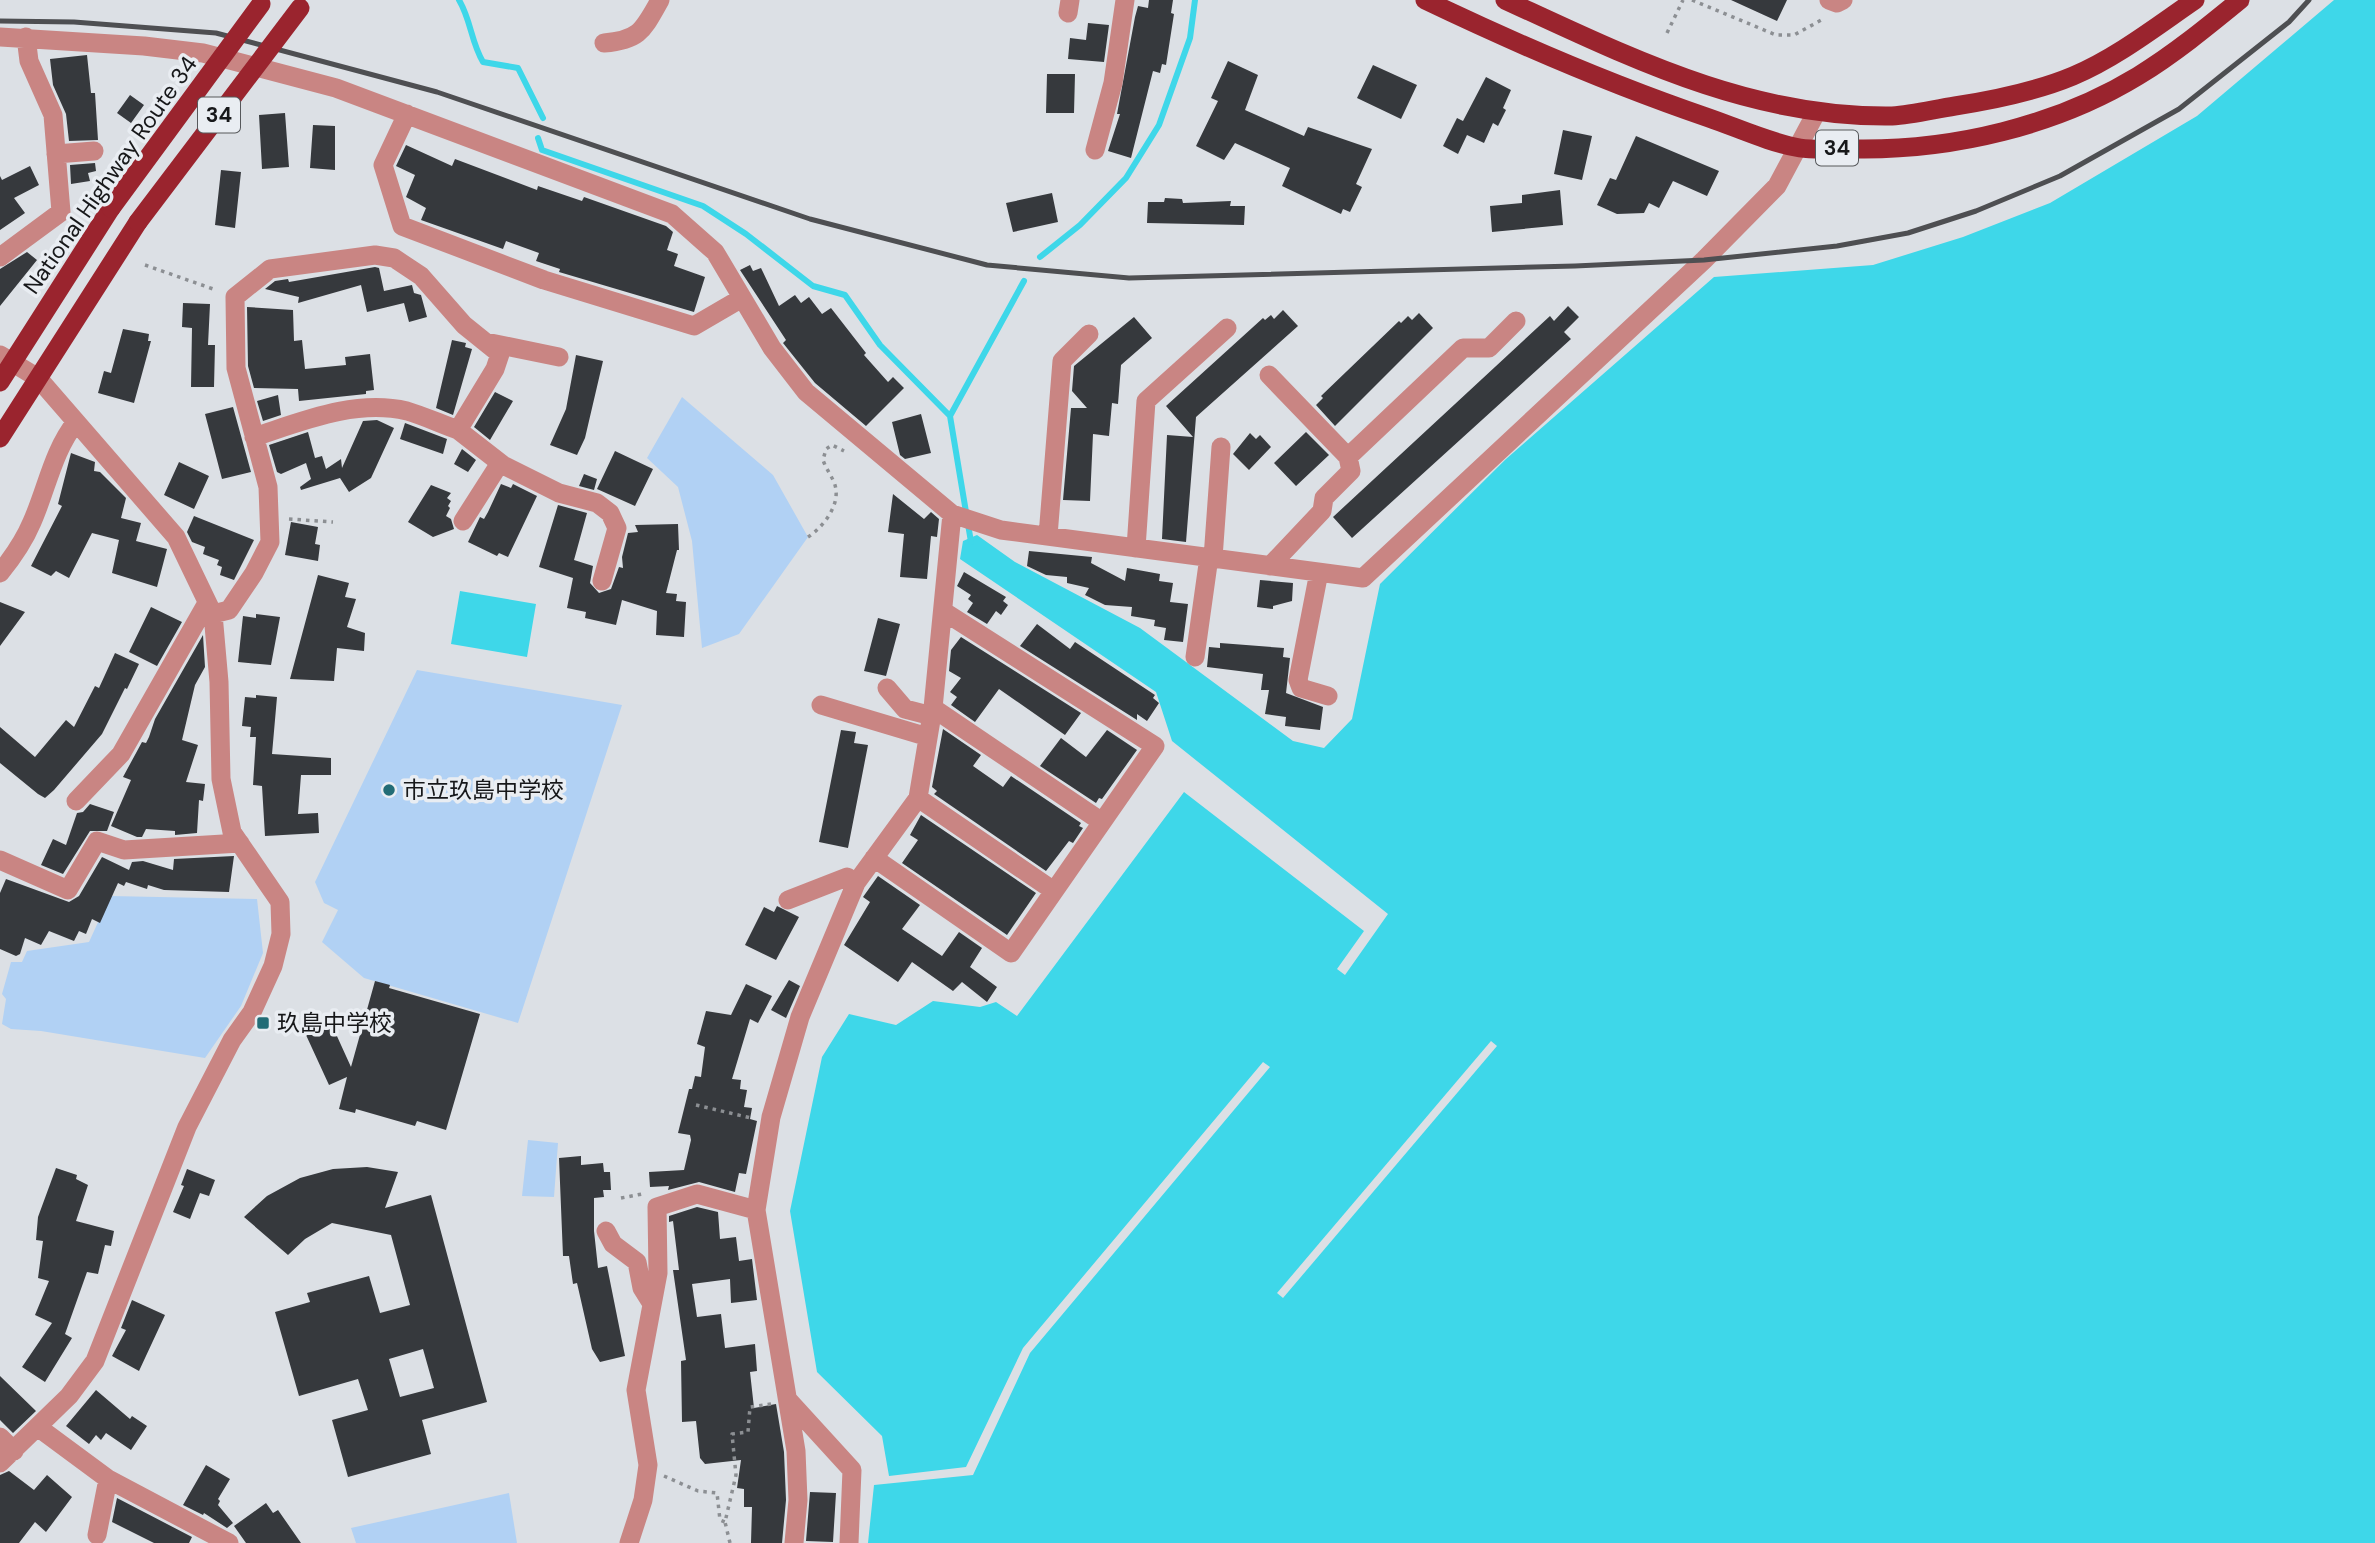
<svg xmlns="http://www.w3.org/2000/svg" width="2375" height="1543" viewBox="0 0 2375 1543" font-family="'DM Sans','Noto Sans JP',sans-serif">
	<rect width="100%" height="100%" fill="#dce0e5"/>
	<path fill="#b1d1f4" d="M682,397L773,475L808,537L739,634L702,648L692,541L678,487L647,458Z
		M417,670L622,705L518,1023L364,978L322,942L338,910L324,903L315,882Z
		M110,896L257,899L263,953L241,1006L205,1058L41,1031L11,1029L2,1024L6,999L2,994L11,962H22L27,951L89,942Z
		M528,1140L558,1143L554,1197L522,1196Z
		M509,1493L517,1543H356L351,1528Z"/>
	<path fill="#3ed7e9" d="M2334,0H2375V1543H868L874,1485L973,1475L1030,1353L1270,1067L1263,1062L1023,1348L966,1467L889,1476L882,1436L817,1372L790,1211L822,1057L849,1014L896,1025L933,1001L980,1007L996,1002L1017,1016L1184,792L1364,931L1337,969L1345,975L1388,914L1172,741L1156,692L960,559L963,541L977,535L1015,562L1140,628L1293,741L1324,748L1352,719L1380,584L1506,459L1714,277L1873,265L1963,237L2050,203L2197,116Z
		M460,591L536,604L527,657L451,644Z"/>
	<path fill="#dce0e5" d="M1491,1041L1497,1046L1283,1298L1277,1293Z"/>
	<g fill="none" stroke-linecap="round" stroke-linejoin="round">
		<path stroke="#3ed7e9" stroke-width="6" d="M459,0C471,20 471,42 483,62L518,68L543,118
			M538,138L542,150L703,206L746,234L813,286L845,295L880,345L950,416L971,542
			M1040,257L1080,225L1126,178L1159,125L1190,38L1195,0
			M950,416L1024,281"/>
	</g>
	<path fill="#36393d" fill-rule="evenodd" d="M1149,0H1173L1171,13L1174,14L1166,65L1162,64L1160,73L1153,71L1131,158L1108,151L1120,114H1117L1135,17L1138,6L1148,8Z
		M1731,0H1787L1777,21Z
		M1088,23L1109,25L1104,62L1068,59L1070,38L1086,40Z
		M87,55L91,93H95L98,140L69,141L66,114L53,85L50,59Z
		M1228,61L1258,75L1245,110L1304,136L1308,127L1372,149L1356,184L1362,187L1350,212L1343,209L1341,214L1282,186L1290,168L1235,143L1224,160L1196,146L1218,101L1211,98Z
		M1373,65L1417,85L1401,119L1357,98Z
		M1047,74H1075L1074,113H1046Z
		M1486,77L1511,90L1503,108L1506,110L1498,126L1493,123L1484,143L1467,135L1458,154L1443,146L1457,118L1463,121Z
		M130,95L144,105L131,123L117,113Z
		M285,113L289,167L262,169L259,115Z
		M313,125L335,126V170L310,168Z
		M1563,130L1592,136L1582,180L1554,174Z
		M1636,136L1719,171L1707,196L1673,181L1659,208L1649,203L1644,213L1617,214L1597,205L1610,178L1616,180Z
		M406,145L452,166L455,159L537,190L538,186L582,201L584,197L666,226L673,232L667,250L678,254L674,266L705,277L694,312L559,272L560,269L536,261L539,253L506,241L503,249L421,220L426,208L406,197L415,175L396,166Z
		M95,163L96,171L88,173L90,181L71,184L70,165Z
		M30,166L39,185L14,198L25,213L0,230V176L2,180Z
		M221,170L241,172L235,228L215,225Z
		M1560,190L1563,225L1492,232L1490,206L1522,203V195Z
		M1052,193L1058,222L1013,232L1006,203Z
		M1165,198L1182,199L1183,203L1231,201L1230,206H1245L1244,225L1147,223L1148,202H1164Z
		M27,252L37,260L0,306V269Z
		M750,265L753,271L761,268L779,306L795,295L801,303L809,297L822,314L831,308L866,353L864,355L888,382L893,377L904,388L866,426L815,383L783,343L786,340L740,270Z
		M375,267L379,268L384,291L412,285L414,293L421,295L427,317L409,322L404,303L367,312L361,285L298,303L299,297L265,289L275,281L288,279L289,282Z
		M183,303L210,304L208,345H215L214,387H191L192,328L182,327Z
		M1568,306L1579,317L1564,332L1571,339L1352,538L1333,517L1550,316L1554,321Z
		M247,307L293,310L294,341L302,340L305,369L346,365L345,357L370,354L374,390L366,391V394L299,401L298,389L254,388L248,366Z
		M1283,310L1298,326L1196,417L1186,542L1162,539L1167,435L1193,437L1166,406L1263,318L1265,320L1271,315L1274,319Z
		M1419,313L1433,328L1335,426L1316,405L1323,398L1321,396L1399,321L1401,323L1408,316L1412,320Z
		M1134,317L1152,338L1121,365L1118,404L1112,403L1109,436L1093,434L1090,501L1063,500L1071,408H1087L1072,391L1074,366Z
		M123,329L149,334L148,341H151L134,403L98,393L104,371L111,373Z
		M452,340L466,343L465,347L472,349L453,415L436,408Z
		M576,355L603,361L585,438L577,455L550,445L566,409Z
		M495,392L513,401L490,440L474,427Z
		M278,395L281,415L263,421L257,401Z
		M233,407L251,472L222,479L205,414Z
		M921,414L931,453L905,459L900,455L892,422Z
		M377,420L394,428L371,478L349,492L340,478L301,490L300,487L311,479L306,463L281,474L277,472L269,445L308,432L315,458L322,456L326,469L341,459L342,468L363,421Z
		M405,423L447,439L443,454L400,439Z
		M1306,432L1329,455L1296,486L1274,463Z
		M1250,433L1256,439L1260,435L1271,447L1249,470L1233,454Z
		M462,449L476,460L468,472L454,464Z
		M615,451L653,469L635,506L597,489Z
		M71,453L95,462L94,471L100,472L126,498L121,518L141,523L136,541L167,549L157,587L112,573L119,540L92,533L69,578L56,571L51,576L31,566L62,506L58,504Z
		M179,462L209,476L194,509L164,495Z
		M584,474L597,479L594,490L579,486Z
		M501,484L511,488L513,484L537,496L508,557L499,553L497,556L468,542L480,517L484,519L488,512Z
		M431,485L451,493L447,498L451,501L448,506L450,508L446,516L451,519L454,529L433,537L408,522Z
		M893,494L924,519L931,512L939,519L937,537L931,536L927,579L900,577L904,534L888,532Z
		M558,505L587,513L574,560L593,566L590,583L599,593L611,589L619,567L623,568L622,557L628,533L638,532L635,525L678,524L679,550H677L666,593L677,594L676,601L686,602L684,637L656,635L657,611L622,600L616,625L585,618L586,612L567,608L573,578L539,567Z
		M194,516L254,540L234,580L220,575L222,567L217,565L219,560L203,554L205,547L192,542L187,532Z
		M291,522L318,527L315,544L320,545L318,561L285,555Z
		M1029,551L1092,557L1091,563L1125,581L1127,568L1160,574L1159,581L1173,583L1170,602L1188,604L1183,642L1164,640L1166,628L1154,626L1155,620L1131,616L1132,607L1105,605L1085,595L1089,588L1067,583V577L1046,575L1027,566Z
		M964,572L1006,597L1003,601L1008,605L1001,615L996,611L987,624L967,612L973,603L968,599L971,595L957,586Z
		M318,575L349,583L345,597L356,599L347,627L365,633L364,651L337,648L334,681L290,679Z
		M1260,580L1293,583L1292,601L1273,606V609L1257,607Z
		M0,602L25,612L0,646Z
		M151,607L182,622L157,666L129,652Z
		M256,614L280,617L271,665L238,662L243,616L256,618Z
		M878,618L900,624L886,676L864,671Z
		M1037,624L1070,649L1075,642L1155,695L1153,698L1159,703L1147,721L1137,714V720L1020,646Z
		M203,635L205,667L195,685L182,740L198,745L186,782L205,784L203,801L199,800L197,833L175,835V831L146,829L142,837H137L111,826L131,780L123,777L142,742L146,743L149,737L155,719Z
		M961,637L1081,713L1065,735L999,689L975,722L951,705L957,697L950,692L961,678L949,671L951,650Z
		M1220,643L1284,648L1283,657L1290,658L1286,693L1323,707L1320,730L1285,726L1286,717L1265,714L1269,690H1261L1263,674L1207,667L1209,647L1220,648Z
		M115,653L139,664L127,689L125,688L102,734L54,790L45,798L38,794L0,763V727L35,757L66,720L74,727L95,686L99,688Z
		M256,695L277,697L272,754L331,758V775H301L298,814L318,813L319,833L265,836L262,786L253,785L256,737H250L251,727L242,726L245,697L256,698Z
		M943,729L981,755L973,766L1003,787L1011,776L1081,823L1079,826L1083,828L1073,843L1069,841L1046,871L934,794L937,791L932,787Z
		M841,730L856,732L854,743L868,745L848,848L819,842Z
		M1107,730L1137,750L1102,799L1099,798L1096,803L1040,766L1061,738L1086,757Z
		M90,804L114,812L107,831H90L63,874L41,865L53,839L66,845L77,813L83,812Z
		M921,815L1036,893L1007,935L902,863L918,840L910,835Z
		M234,856L229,892L164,890L148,885L147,889L126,882L124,886L118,883L100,923L92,919L86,934L79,931L74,941L49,931L41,945L25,938L20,954L16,956L0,949V893L6,879L69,902L79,896L102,857L129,870L132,862L143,861L173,870L174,859Z
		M878,876L920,905L902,929L942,956L959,932L982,948L970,967L997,987L987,1002L962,982L953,991L912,962L898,982L844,945L870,902L863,897Z
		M777,906L799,917L776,960L745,945L764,907L774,912Z
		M789,980L800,986L786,1018L771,1010Z
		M375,981L390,985L389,988L480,1014L446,1130L417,1121L415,1126L356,1109L355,1113L339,1109L347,1077L329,1085L306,1035L331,1023L351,1067Z
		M746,984L772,996L758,1023L750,1019L732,1079L741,1080L740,1089L747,1090L744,1107L752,1108L750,1119L757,1121L746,1174L739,1173L735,1192L699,1182L668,1190L669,1186L650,1187L649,1172L684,1170L691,1140L690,1135L678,1133L689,1089H692L695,1076L701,1077L705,1047L697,1044L706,1011L731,1015Z
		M581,1156V1165L603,1163L604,1172H610L611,1190H603L604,1197L594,1198V1231L598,1268L607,1266L625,1356L600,1362L592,1349L577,1283L573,1284L569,1256H563L559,1158Z
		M367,1167L398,1172L385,1208L431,1195L487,1402L422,1420L431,1454L348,1477L332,1420L368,1410L358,1379L299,1396L275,1312L310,1302L307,1293L369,1276L380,1313L410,1305L391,1235L332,1223L305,1239L288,1255L244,1217L267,1196L300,1178L333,1169ZM423,1349L434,1388L400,1397L389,1359Z
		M56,1168L77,1175L76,1179L88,1185L76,1221L114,1231L111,1246L105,1245L98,1274L87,1272L65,1334L72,1338L45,1382L22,1367L52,1323L35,1315L49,1281L38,1278L43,1241L36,1240L38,1217Z
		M187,1169L215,1180L209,1196L200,1193L190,1219L173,1212L184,1186L181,1185Z
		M697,1207L718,1212L720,1239L736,1237L739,1261L752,1259L757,1300L731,1303L730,1279L692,1284L697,1317L721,1314L725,1348L755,1344L757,1371L750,1372L754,1408L776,1404L784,1452L786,1500L782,1543H751L752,1507H744V1489L737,1488L741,1460L705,1464L700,1458L696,1421L682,1422L681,1361L686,1360L673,1270H679L673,1221L669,1222V1216Z
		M132,1300L165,1315L139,1371L112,1356L126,1330L121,1328Z
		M0,1376L36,1411L13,1433L0,1420Z
		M96,1390L130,1419L132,1416L147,1426L131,1450L106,1433L101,1440L96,1435L89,1444L66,1426Z
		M206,1465L230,1479L218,1499L220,1501L218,1505L233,1523L227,1528L204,1513L203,1515L183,1505Z
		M9,1471L34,1490L47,1475L72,1497L46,1532L35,1522L19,1543H0V1475Z
		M810,1492L836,1493L833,1542L806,1541Z
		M117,1498L192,1537L189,1543H154L112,1522Z
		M266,1503L273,1513L278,1510L301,1543H246L234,1526Z"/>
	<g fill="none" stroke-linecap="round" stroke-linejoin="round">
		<path stroke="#8c8f93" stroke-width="3.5" stroke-dasharray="3.5 5" stroke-linecap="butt" d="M1692,0L1776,35H1794L1825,18
			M1667,33L1683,0
			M145,265L216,290
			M289,519L333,522
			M808,537C823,527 841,505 835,485C832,476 826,469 823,460L826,449L832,445L844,451
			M696,1105L751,1118
			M621,1198L642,1194
			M664,1476L698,1491L717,1493L720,1520L725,1522
			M730,1543L725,1522L736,1475L732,1434L748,1432L750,1407L771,1404"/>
		<path stroke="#c98583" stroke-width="19" d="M1829,0L1837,3L1843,0
			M1068,13L1070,0
			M0,37L144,46L203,53L336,88L672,214L715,252L772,348L806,392L952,514L1001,530L1363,578L1704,260L1777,186L1816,113
			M604,43C640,40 643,30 660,0
			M407,114L383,165L402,226L544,280L694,326L742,298
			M1095,150L1113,83L1125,0
			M56,154L94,151
			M0,257L61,212L53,115L29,61L26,37
			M486,342L559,357
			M0,355L38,378L176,537L213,614L219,682L221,779L232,832L280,902L281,934L273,966L252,1012L232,1040L187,1127L95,1361L69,1396L0,1463
			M1269,375L1348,457
			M254,437C303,421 355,399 407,411C424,416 441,424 458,430
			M463,521L500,463
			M1048,536L1062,361L1089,334
			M1136,548L1146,401L1227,328
			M1213,558L1221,447
			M1270,566L1322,511L1324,498L1351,471L1348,457L1463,348H1489L1516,321
			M1319,572L1298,680L1301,688L1328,696
			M0,573C13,557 24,541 32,522C47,488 53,451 76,422
			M213,614L229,610L254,573L270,542L268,487L236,368L235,297L270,269L375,255L394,258L421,276L464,325L500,354L495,369L458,430L503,465L559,493L597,503L610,513L617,528L602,581
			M1195,657L1209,557
			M887,688L905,709L932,716
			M821,705L928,737
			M933,708L1102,822
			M918,798L1054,891
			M76,801L121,754L207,603
			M874,858L1011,953L1155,746L943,611
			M0,860L68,890L97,841L124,850L240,843
			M788,900L847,877L856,883
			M606,1231L613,1244L637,1262L642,1288L652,1304
			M789,1401L852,1470L849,1543
			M39,1428L108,1479L229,1543
			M0,1437L14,1451
			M97,1535L108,1479
			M629,1543L643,1500L648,1465L636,1390L658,1273L657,1207L697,1194L756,1210
			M794,1543L798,1500L796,1451L756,1210L771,1117L800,1017L856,883L918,798L933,708L952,514"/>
		<path stroke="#9a242e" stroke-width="19" d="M1425,0C1517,44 1612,85 1709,118C1738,128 1770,143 1800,148C1818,151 1840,148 1858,149C1953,150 2056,126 2138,76C2174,54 2207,27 2240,0
			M1505,0C1631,58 1750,118 1892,116C1913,115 1935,109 1955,106C1994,100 2037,91 2073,76C2116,58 2157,26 2195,0
			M0,382L111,208
			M0,438L138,222"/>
		<path stroke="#4e4f52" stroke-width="5" d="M0,21L74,22L216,33L437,92L810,219L987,265L1129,278L1575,266L1704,260L1837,246L1908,233L1976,211L2060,176L2179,109L2289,22L2309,0"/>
		<path stroke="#9a242e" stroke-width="19" d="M111,208L261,4
			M138,222L300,8"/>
	</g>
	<g fill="#226c76" stroke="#e9edf2" stroke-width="2.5">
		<circle cx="389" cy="790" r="7"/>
		<rect x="256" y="1016" width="14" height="14" rx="3.5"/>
	</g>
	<g text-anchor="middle" stroke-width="7" stroke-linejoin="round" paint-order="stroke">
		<g fill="#e9edf2" stroke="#56585b" stroke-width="2">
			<rect x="198" y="97.5" width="42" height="35" rx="5"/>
			<rect x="1816" y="130.5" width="42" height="35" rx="5"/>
		</g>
		<g font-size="21" font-weight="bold" fill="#17181a">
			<text x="219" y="122">34</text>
			<text x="1837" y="155">34</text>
		</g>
		<g font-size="23" fill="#17181a" stroke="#e9edf2">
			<text transform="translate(110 175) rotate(-55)" y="8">National Highway Route 34</text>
		</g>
		<g font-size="23" fill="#17181a" stroke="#e9edf2" text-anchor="start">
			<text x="403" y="798">市立玖島中学校</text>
			<text x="277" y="1031">玖島中学校</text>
		</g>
	</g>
</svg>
